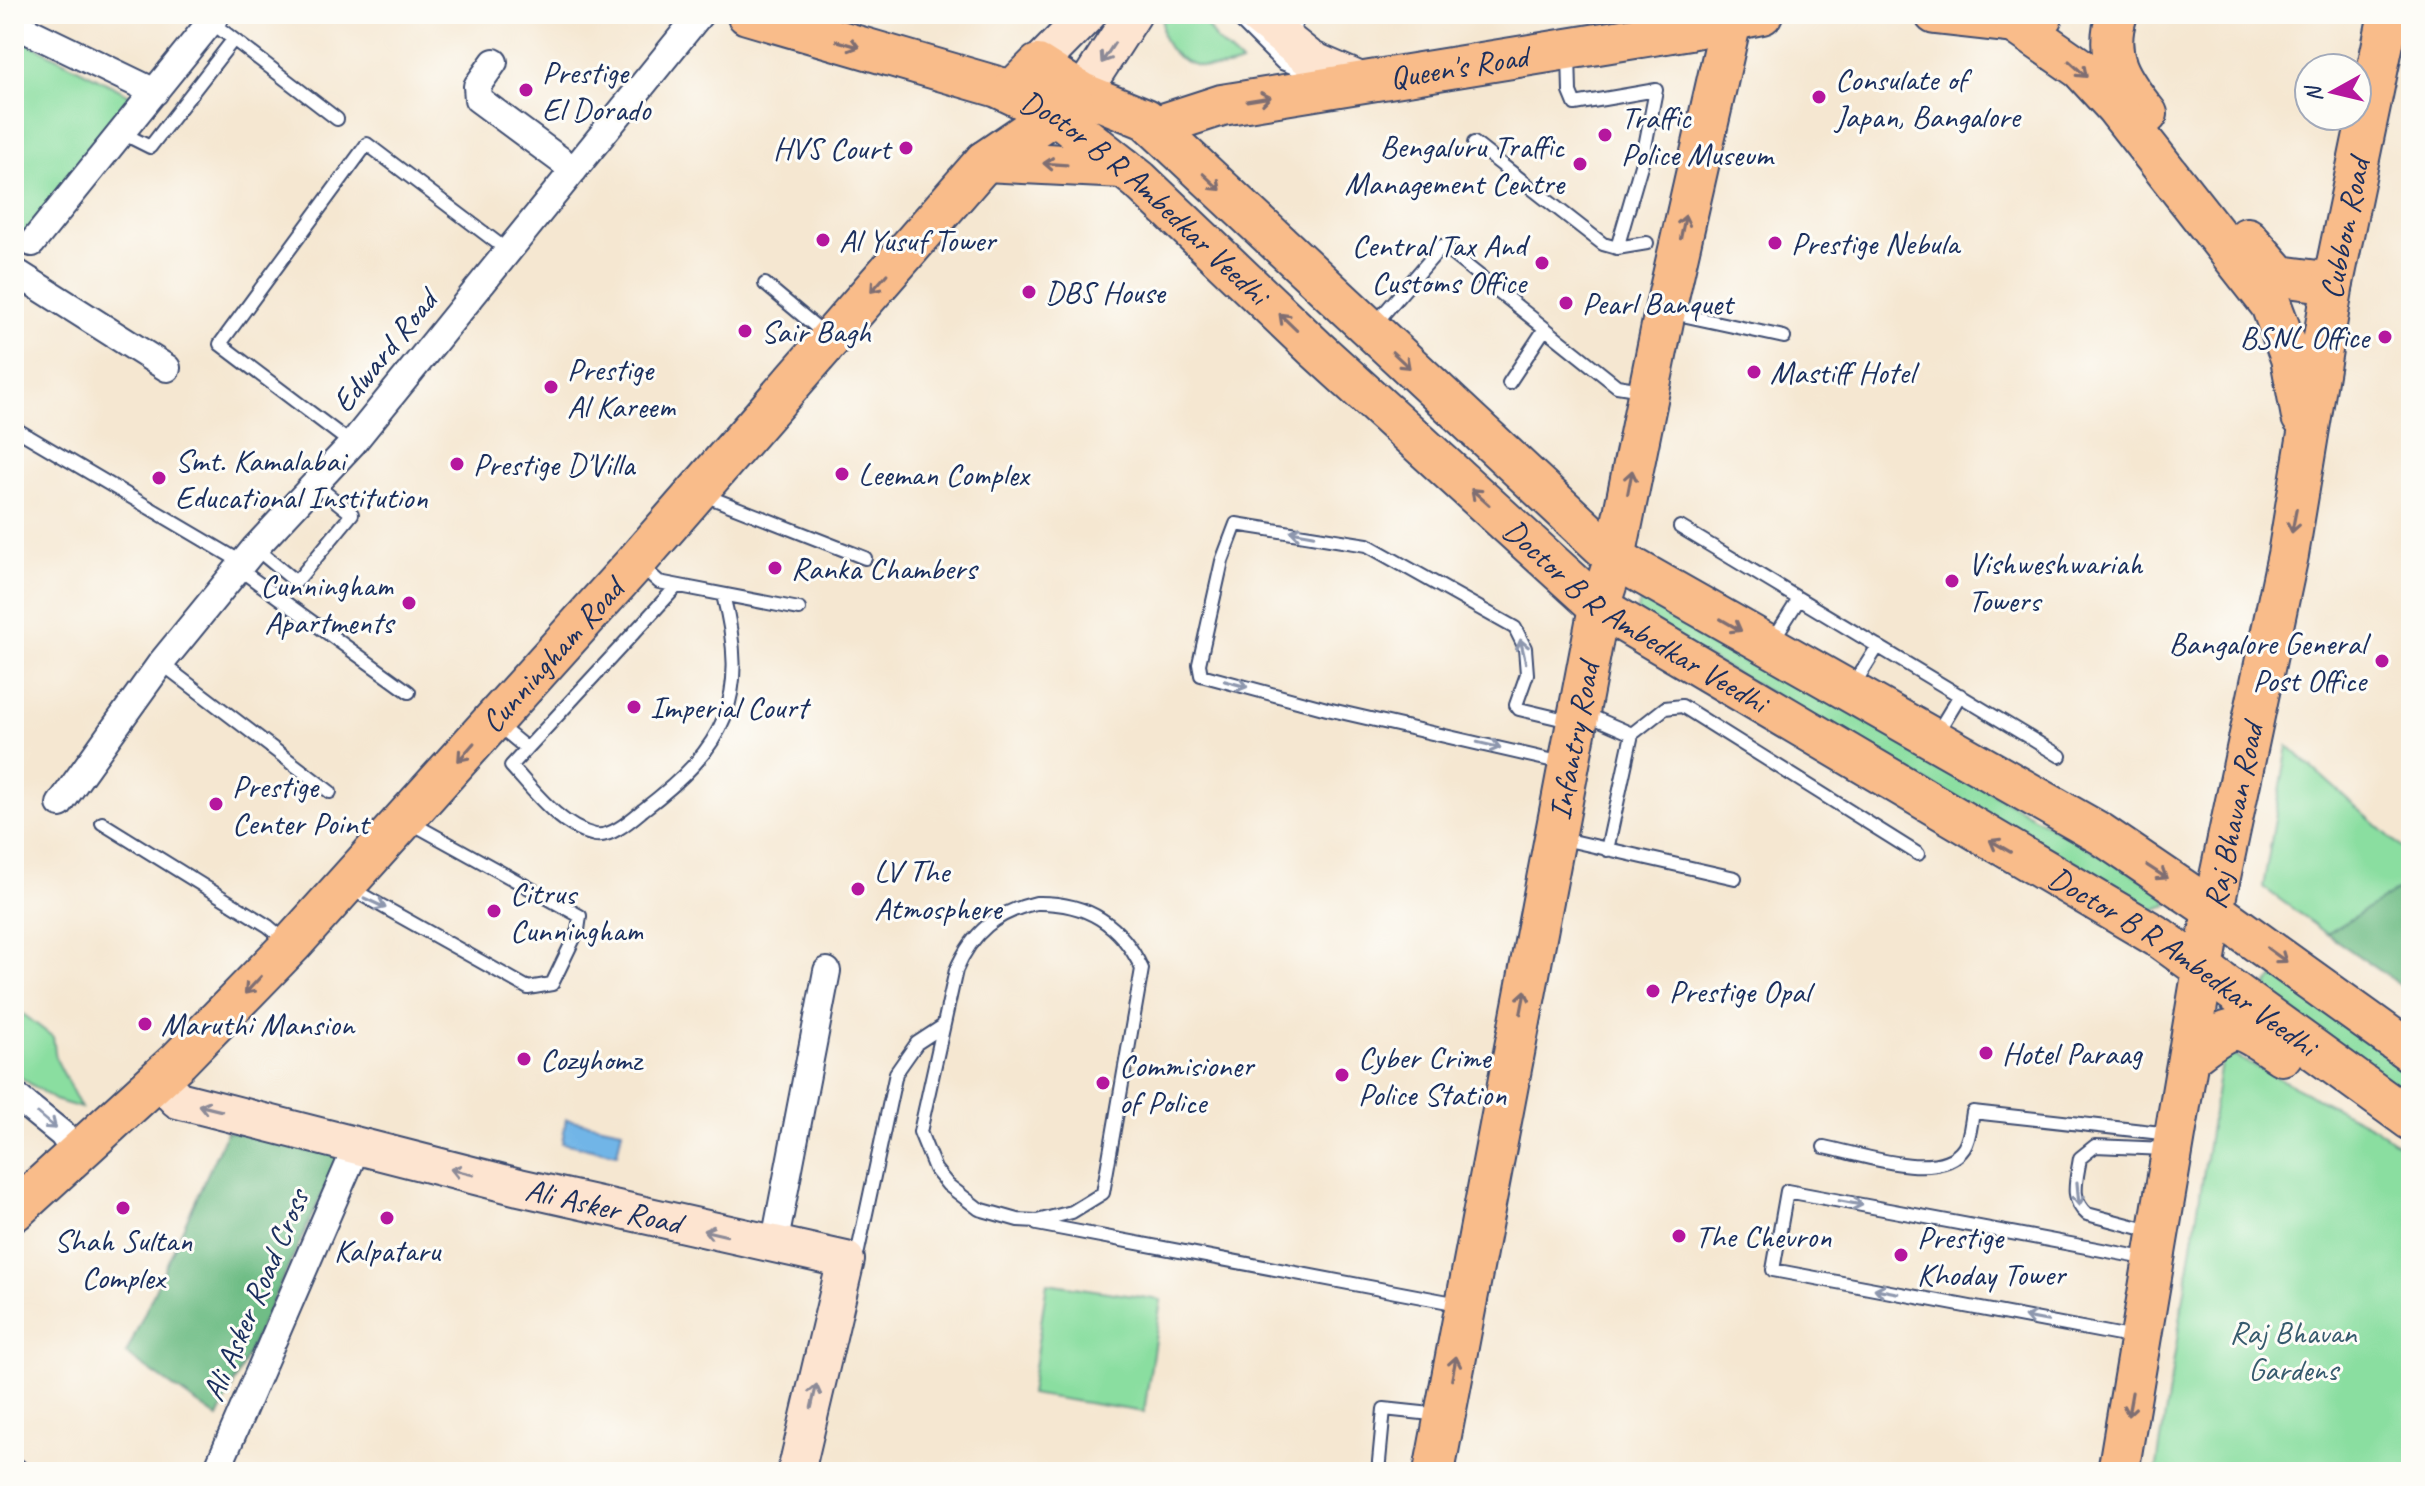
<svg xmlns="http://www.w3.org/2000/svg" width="2425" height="1486" viewBox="0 0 2425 1486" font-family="Caveat,sans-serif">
	<rect width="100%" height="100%" fill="#fdfcf7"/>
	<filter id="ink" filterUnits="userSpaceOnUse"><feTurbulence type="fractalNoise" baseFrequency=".0125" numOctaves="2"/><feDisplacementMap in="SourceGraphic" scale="16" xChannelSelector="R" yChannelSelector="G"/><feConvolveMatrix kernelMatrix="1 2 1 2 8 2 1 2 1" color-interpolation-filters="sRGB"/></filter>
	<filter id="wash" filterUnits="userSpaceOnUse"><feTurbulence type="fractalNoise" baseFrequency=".006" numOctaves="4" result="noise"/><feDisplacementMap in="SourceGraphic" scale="32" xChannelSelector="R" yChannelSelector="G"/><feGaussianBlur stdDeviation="1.8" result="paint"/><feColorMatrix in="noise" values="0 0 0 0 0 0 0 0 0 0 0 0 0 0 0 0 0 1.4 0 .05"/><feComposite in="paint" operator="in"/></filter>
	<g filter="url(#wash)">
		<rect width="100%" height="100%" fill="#f5e7d1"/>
		<path fill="#8adea0" stroke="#52867f" stroke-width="2" d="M1164,14H1199L1216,40L1241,63C1207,77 1151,60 1164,14Z
			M14,36L138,99L14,251Z
			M1644,593L2163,891L2168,905L2152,910L1635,616Z
			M2288,746L2411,856V882L2327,934L2263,887Z
			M2276,977L2411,1071V1096L2270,996L2267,984Z
			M14,1007L53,1037L56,1059L81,1108L55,1100L14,1073Z
			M2223,1050L2374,1127L2411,1153V1472H2156Z
			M1047,1283L1161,1300L1144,1412L1030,1394Z"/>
		<path fill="#6fbd86" stroke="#457672" stroke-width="2" d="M2411,882V992L2327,934Z
			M227,1131L340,1156L218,1418L126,1354Z"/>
		<path fill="#71b5e7" stroke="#4672a2" stroke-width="2" d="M566,1119L622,1130L617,1154L562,1143Z"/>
	</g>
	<g filter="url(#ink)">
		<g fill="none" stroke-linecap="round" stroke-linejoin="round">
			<defs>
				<path id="lane" d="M1233,14L1282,63L1304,72
					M211,22L337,119
					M1289,36L1301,14
					M1569,53L1570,92L1575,104L1656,90L1642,162L1617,248
					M122,133L150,147L233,40
					M1474,143L1603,244L1617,248L1647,243
					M765,284L827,336
					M1668,312L1784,337
					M1374,325L1442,246L1617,386L1642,390
					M1509,383L1544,330
					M14,428L243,563
					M352,444L220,344L367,144L508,251
					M704,495L865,558
					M1680,527L2060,756
					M255,548L296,582L352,514L316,485
					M639,564L659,582L799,609
					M239,569L409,692
					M677,586L511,766C533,790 561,828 595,835C611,838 631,820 643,810C726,747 750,698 723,595
					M1773,640L1799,599
					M161,663L330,792
					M1853,686L1878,646
					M1586,714L1632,734
					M498,725L526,748
					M1937,733L1960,695
					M1563,763L1327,709L1201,675L1199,664L1222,561L1236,524L1367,545L1515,628L1525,648L1527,674L1516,705L1519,709L1574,722
					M102,823L268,926L288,943
					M1559,838L1735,878
					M1607,850L1632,734L1665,708L1682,706L1918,854
					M348,887L528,988L552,984L578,930L580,916L408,821
					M1036,903C1086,902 1121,923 1142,969L1103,1193L1072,1212L1037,1221L1018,1220L979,1209L948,1185L935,1169L920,1132L956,970C972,933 996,912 1036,903Z
					M1824,1147C1861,1154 1940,1184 1964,1148C1970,1139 1971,1123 1973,1112L2170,1134
					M1037,1224L1459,1304
					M2155,1232L2087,1214C2069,1199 2077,1179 2080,1158L2095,1146L2166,1149
					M849,1258L858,1251L896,1073L917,1043L943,1026
					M2135,1338L1773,1270L1787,1191L2150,1259
					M1378,1472L1384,1409L1441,1415"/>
				<path id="street" d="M14,24L155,92
					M494,62L477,86L478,99L574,170
					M32,243L217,14
					M14,271L167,368
					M60,804L161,663L255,548L352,444L700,14
					M14,1095L62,1134L75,1152
					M774,1246L827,971
					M14,1471L15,1472
					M216,1472L357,1146"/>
				<g id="secondary">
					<path d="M1254,14L1310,59L1363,82"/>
					<path d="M1038,65L1088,14"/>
					<path d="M1082,93L1133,14"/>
					<path id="s1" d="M159,1080L178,1100L519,1187L846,1260L796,1472"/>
				</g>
				<g id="primary">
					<path id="s2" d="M747,14L998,87L1057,115L1139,180L1316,349L1599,607L2160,938L2411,1120"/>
					<path d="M1935,14L2015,23L2042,16"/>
					<path d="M2117,14C2103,56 2121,81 2147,114"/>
					<path d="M2015,23L2081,69L2115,106L2271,305L2291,358L2302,417"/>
					<path d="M1011,92L1038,65L1082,93L1146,119L1615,558L2101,834L2213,910L2411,1052"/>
					<path id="s3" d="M1157,126L1222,105L1690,29L1762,14"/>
					<path d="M985,161L1124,168"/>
					<path d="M2247,238L2280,276L2333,283"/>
					<path d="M2189,1057C2237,1021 2232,1022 2282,1055"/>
					<path id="s4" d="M14,1211L179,1060L291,945L636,562L985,161L1073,101"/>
					<path id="s5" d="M1434,1472L1599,607L1615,558L1665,311L1731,21"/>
					<path id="s6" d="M2118,1472L2213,910L2288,555L2333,283L2389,14"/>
				</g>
			</defs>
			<use href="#lane" stroke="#3c4b6f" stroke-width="16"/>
			<use href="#street" stroke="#3c4b6f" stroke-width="30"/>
			<use href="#secondary" stroke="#3c4b6f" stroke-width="40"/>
			<use href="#primary" stroke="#3c4b6f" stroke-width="44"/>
			<use href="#lane" stroke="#fff" stroke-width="12"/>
			<use href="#street" stroke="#fff" stroke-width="26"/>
			<use href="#secondary" stroke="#fde4d0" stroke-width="36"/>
			<use href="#primary" stroke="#f9bc8a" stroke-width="40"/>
		</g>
		<defs><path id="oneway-shaft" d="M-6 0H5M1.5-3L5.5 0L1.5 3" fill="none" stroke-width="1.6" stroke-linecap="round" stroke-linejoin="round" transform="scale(2)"/></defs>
		<g stroke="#7f6e72">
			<use href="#oneway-shaft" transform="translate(848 44) rotate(16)"/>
			<use href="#oneway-shaft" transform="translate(2078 69) rotate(42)"/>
			<use href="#oneway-shaft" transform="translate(1259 99) rotate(-9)"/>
			<use href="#oneway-shaft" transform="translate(1055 164) rotate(-176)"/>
			<use href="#oneway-shaft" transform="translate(1212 182) rotate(43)"/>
			<use href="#oneway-shaft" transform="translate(1683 227) rotate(-78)"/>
			<use href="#oneway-shaft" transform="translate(879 283) rotate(131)"/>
			<use href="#oneway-shaft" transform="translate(1288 322) rotate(-136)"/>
			<use href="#oneway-shaft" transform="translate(1401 360) rotate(43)"/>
			<use href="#oneway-shaft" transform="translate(1630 482) rotate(-79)"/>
			<use href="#oneway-shaft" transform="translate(1480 497) rotate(-138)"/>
			<use href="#oneway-shaft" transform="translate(2294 521) rotate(101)"/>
			<use href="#oneway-shaft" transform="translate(1731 625) rotate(30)"/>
			<use href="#oneway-shaft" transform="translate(466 752) rotate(131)"/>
			<use href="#oneway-shaft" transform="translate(2000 846) rotate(-150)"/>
			<use href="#oneway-shaft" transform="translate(2157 872) rotate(33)"/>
			<use href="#oneway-shaft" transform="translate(2277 955) rotate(36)"/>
			<use href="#oneway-shaft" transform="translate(253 985) rotate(133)"/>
			<use href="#oneway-shaft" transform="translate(1523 1002) rotate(-79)"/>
			<use href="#oneway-shaft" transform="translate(1454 1368) rotate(-79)"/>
			<use href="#oneway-shaft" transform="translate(2130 1404) rotate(100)"/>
		</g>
		<g stroke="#8c8a97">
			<use href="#oneway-shaft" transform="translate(1108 53) rotate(123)"/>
			<use href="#oneway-shaft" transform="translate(210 1108) rotate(-166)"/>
			<use href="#oneway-shaft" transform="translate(462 1172) rotate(-166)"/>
			<use href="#oneway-shaft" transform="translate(715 1233) rotate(-167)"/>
			<use href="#oneway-shaft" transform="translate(814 1396) rotate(-77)"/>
		</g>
		<g stroke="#8d97ae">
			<use href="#oneway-shaft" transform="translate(1302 533) rotate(-170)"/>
			<use href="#oneway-shaft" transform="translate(1523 651) rotate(-103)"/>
			<use href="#oneway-shaft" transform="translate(1236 684) rotate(15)"/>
			<use href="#oneway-shaft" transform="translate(1489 745) rotate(13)"/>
			<use href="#oneway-shaft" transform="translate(375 903) rotate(25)"/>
			<use href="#oneway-shaft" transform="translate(47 1121) rotate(40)"/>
			<use href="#oneway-shaft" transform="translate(2078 1194) rotate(85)"/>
			<use href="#oneway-shaft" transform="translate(1851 1203) rotate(11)"/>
			<use href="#oneway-shaft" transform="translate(1886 1291) rotate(-169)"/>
			<use href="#oneway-shaft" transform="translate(2036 1319) rotate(-169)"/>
		</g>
	</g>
	<g fill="#b5179e" stroke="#fdfcf7" stroke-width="3">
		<circle cx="526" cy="90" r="8"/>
		<circle cx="1819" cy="97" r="8"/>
		<circle cx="1605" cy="135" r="8"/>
		<circle cx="906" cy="148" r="8"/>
		<circle cx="1580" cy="164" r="8"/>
		<circle cx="823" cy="240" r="8"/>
		<circle cx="1775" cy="243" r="8"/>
		<circle cx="1542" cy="263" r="8"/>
		<circle cx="1029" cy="292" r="8"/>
		<circle cx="1566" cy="303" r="8"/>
		<circle cx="745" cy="331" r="8"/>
		<circle cx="2385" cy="337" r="8"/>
		<circle cx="1754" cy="372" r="8"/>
		<circle cx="551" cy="387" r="8"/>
		<circle cx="457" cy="464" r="8"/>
		<circle cx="842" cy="474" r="8"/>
		<circle cx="159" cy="478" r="8"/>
		<circle cx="775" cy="568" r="8"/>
		<circle cx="1952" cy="581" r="8"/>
		<circle cx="409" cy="603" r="8"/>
		<circle cx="2382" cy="661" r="8"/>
		<circle cx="634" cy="707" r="8"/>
		<circle cx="216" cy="804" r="8"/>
		<circle cx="858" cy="889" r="8"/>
		<circle cx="494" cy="911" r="8"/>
		<circle cx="1653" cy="991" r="8"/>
		<circle cx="145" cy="1024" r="8"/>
		<circle cx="1986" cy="1053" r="8"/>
		<circle cx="524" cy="1059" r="8"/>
		<circle cx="1342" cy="1075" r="8"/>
		<circle cx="1103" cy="1083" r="8"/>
		<circle cx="123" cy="1208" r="8"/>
		<circle cx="387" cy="1218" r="8"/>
		<circle cx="1679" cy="1236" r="8"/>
		<circle cx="1901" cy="1255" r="8"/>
	</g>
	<g text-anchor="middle" stroke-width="6" stroke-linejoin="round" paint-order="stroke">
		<g font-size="32" fill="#1b2f5e" stroke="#fdfcf7">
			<text dy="11" stroke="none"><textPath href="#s3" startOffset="308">Queen's Road</textPath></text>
			<text dy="11" stroke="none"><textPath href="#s2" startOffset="446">Doctor B R Ambedkar Veedhi</textPath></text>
			<text dy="11" stroke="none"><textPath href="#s6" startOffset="1264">Cubbon Road</textPath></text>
			<text transform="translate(384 351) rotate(-51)" y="11">Edward Road</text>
			<text dy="11" stroke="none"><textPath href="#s2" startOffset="1094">Doctor B R Ambedkar Veedhi</textPath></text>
			<text dy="11" stroke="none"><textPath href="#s4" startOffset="774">Cunningham Road</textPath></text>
			<text dy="11" stroke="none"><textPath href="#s5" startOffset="744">Infantry Road</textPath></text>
			<text dy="11" stroke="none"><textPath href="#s6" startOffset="666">Raj Bhavan Road</textPath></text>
			<text dy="11" stroke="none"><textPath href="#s2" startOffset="1742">Doctor B R Ambedkar Veedhi</textPath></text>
			<text dy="11" stroke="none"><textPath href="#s1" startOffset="466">Ali Asker Road</textPath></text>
			<text transform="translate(255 1295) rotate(-67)" y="11">Ali Asker Road Cross</text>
		</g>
		<g font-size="32" fill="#1b2f5e" stroke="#fdfcf7" text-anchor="start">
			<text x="542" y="83">Prestige<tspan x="542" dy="37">El Dorado</tspan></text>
			<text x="1835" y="90">Consulate of<tspan x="1835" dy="37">Japan, Bangalore</tspan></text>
			<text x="1621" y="128">Traffic<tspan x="1621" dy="37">Police Museum</tspan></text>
			<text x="1564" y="157" text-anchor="end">Bengaluru Traffic<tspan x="1564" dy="37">Management Centre</tspan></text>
			<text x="890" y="159" text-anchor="end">HVS Court</text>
			<text x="839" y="251">Al Yusuf Tower</text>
			<text x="1791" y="254">Prestige Nebula</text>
			<text x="1526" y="256" text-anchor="end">Central Tax And<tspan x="1526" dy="37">Customs Office</tspan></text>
			<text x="1045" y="303">DBS House</text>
			<text x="1582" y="314">Pearl Banquet</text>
			<text x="761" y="342">Sair Bagh</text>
			<text x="2369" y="348" text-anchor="end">BSNL Office</text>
			<text x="567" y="380">Prestige<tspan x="567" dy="37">Al Kareem</tspan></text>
			<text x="1770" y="383">Mastiff Hotel</text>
			<text x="175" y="471">Smt. Kamalabai<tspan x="175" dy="37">Educational Institution</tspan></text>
			<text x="473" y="475">Prestige D'Villa</text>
			<text x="858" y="485">Leeman Complex</text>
			<text x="1968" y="574">Vishweshwariah<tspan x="1968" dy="37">Towers</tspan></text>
			<text x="791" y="579">Ranka Chambers</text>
			<text x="393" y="596" text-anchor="end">Cunningham<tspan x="393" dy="37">Apartments</tspan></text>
			<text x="2366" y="654" text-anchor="end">Bangalore General<tspan x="2366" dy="37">Post Office</tspan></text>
			<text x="650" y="718">Imperial Court</text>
			<text x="232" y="797">Prestige<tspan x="232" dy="37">Center Point</tspan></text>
			<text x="874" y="882">LV The<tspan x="874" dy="37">Atmosphere</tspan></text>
			<text x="510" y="904">Citrus<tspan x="510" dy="37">Cunningham</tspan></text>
			<text x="1669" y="1002">Prestige Opal</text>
			<text x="161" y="1035">Maruthi Mansion</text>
			<text x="2002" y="1064">Hotel Paraag</text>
			<text x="1358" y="1068">Cyber Crime<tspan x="1358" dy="37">Police Station</tspan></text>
			<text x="540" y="1070">Cozyhomz</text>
			<text x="1119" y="1076">Commisioner<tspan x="1119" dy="37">of Police</tspan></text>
			<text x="1695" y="1247">The Chevron</text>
			<text x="1917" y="1248">Prestige<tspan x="1917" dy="37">Khoday Tower</tspan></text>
			<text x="123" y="1251" text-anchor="middle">Shah Sultan<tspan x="123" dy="37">Complex</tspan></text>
			<text x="387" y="1261" text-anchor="middle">Kalpataru</text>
		</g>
		<g font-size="32" fill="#375b6e" stroke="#fdfcf7">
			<text x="2293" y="1343">Raj Bhavan<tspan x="2293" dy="37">Gardens</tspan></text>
		</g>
	</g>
	<rect width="2425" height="1486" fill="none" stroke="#fdfcf7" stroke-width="48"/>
	<g transform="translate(2333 92) rotate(262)"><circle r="38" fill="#fdfcf7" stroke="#a3aaba" stroke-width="2"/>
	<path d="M0-6L14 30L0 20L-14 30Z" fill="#b5179e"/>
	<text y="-12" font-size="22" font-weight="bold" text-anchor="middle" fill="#1b2f5e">N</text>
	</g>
</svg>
